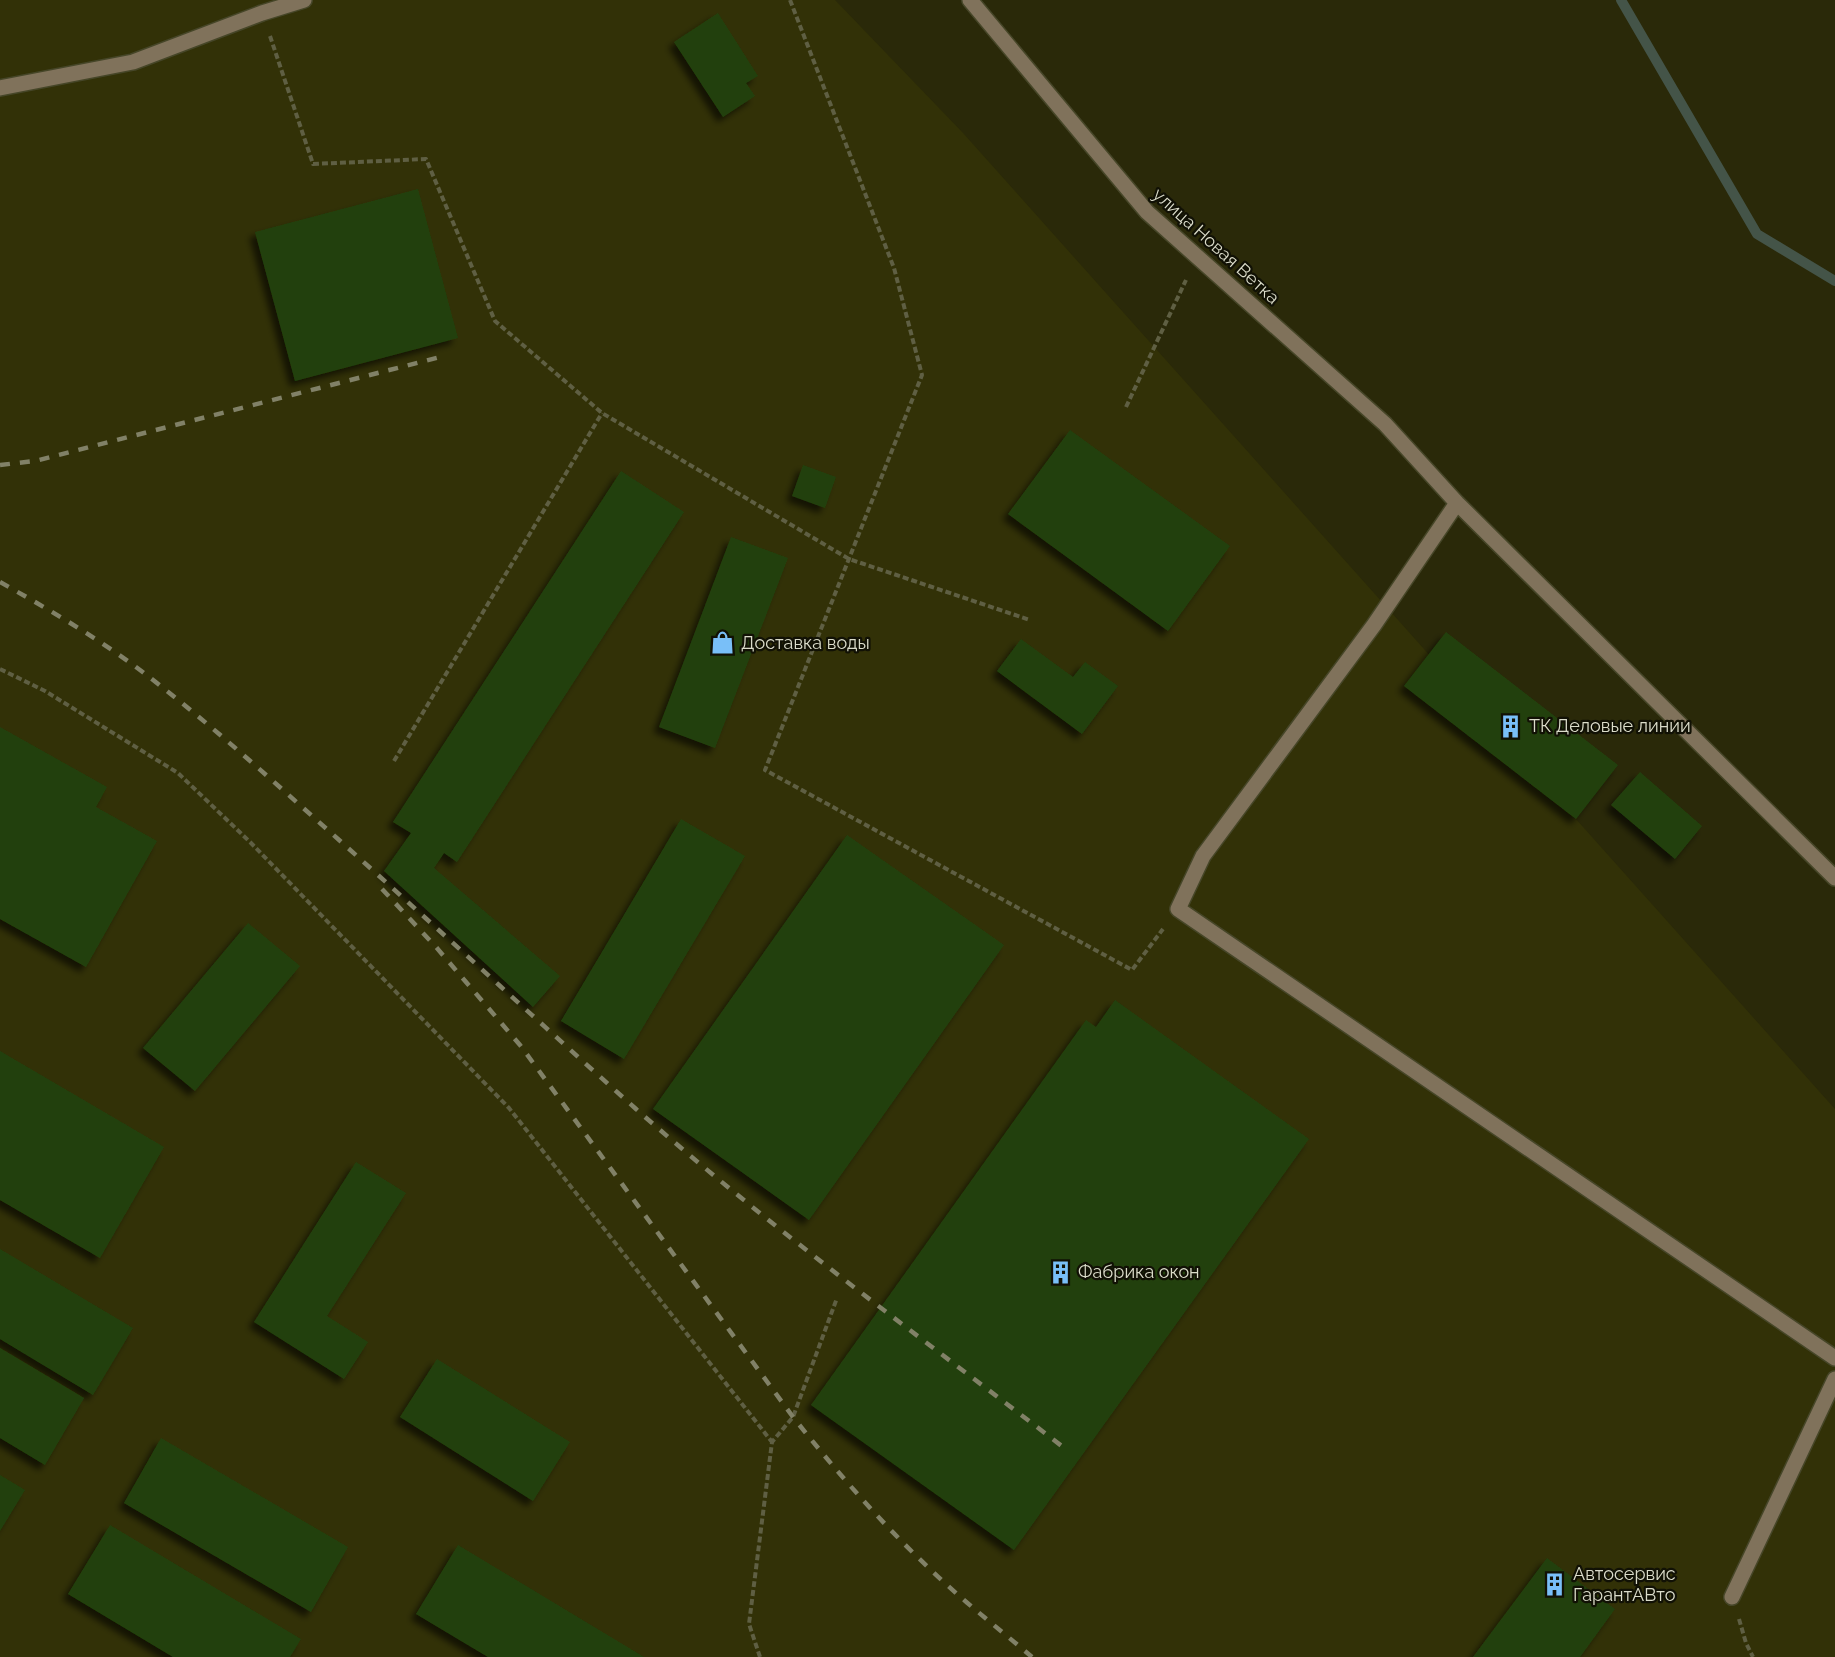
<svg xmlns="http://www.w3.org/2000/svg" width="1835" height="1657" viewBox="0 0 1835 1657" font-family="Raleway,sans-serif">
	<defs>
		<filter id="shadow"><feDropShadow dx="-5.5" dy="5.5" stdDeviation="3" flood-color="#0009"/></filter>
	</defs>
	<rect width="100%" height="100%" fill="#2a2909"/>
	<path fill="#323107" d="M0,0H835L963,133L1835,1109V1657H0Z"/>
	<g fill="none" stroke-linecap="round" stroke-linejoin="round">
		<path stroke="#445448" stroke-width="10" d="M1621,0L1757,234L1835,281"/>
	</g>
	<path fill="#22400d" filter="url(#shadow)" d="M718,13L758,76L746,83L755,96L723,117L674,42Z
		M418,189L458,338L295,381L255,232Z
		M1070,430L1230,546L1168,631L1008,514Z
		M803,465L836,477L825,508L792,496Z
		M621,471L684,512L457,862L444,853L434,868L560,976L533,1007L384,871L411,833L393,822Z
		M731,537L788,558L715,748L659,727Z
		M1446,632L1618,765L1576,819L1404,686Z
		M1021,639L1073,677L1085,662L1118,686L1082,734L997,671Z
		M0,727L107,787L96,807L157,841L86,967L0,919Z
		M1640,772L1702,826L1675,859L1611,805Z
		M681,819L745,856L624,1059L561,1021Z
		M847,835L1004,945L809,1220L653,1109Z
		M248,923L300,966L195,1091L143,1048Z
		M1115,1000L1309,1139L1014,1550L811,1405L1086,1020L1096,1027Z
		M0,1051L164,1147L100,1258L0,1200Z
		M356,1162L406,1193L327,1316L368,1342L344,1379L254,1322Z
		M0,1249L133,1328L93,1395L0,1339Z
		M0,1348L84,1398L45,1465L0,1438Z
		M437,1359L570,1442L533,1501L400,1417Z
		M161,1438L348,1547L311,1612L124,1503Z
		M0,1475L25,1490L0,1531Z
		M110,1525L301,1639L290,1657H173L68,1594Z
		M458,1545L644,1657H488L416,1614Z
		M1547,1558L1615,1609L1580,1657H1473Z"/>
	<g fill="none" stroke-linecap="round" stroke-linejoin="round">
		<defs>
			<path id="minor" d="M970,0L1147,212L1385,424L1457,503L1835,878
				M0,88L133,62L262,13L304,0
				M1457,503L1374,625L1203,856L1178,909L1835,1358
				M1732,1597L1835,1379"/>
		</defs>
		<use href="#minor" stroke="#464628" stroke-width="18"/>
		<path stroke="#5f5f43" stroke-width="4" stroke-dasharray="6 3" stroke-linecap="butt" d="M790,0L894,268L922,375L765,770L1132,970L1163,929
			M270,36L313,164L426,159L495,321L602,413L849,559L1030,620
			M1126,407L1186,280
			M0,669L45,691L178,773L250,842L509,1108L772,1442
			M394,761L602,413
			M1739,1619L1746,1643L1753,1657
			M760,1657L749,1624L772,1442L793,1417L837,1298"/>
		<use href="#minor" stroke="#80725b" stroke-width="15"/>
		<path stroke="#818167" stroke-width="4.5" stroke-dasharray="10 10" stroke-linecap="butt" d="M0,465L35,461L444,356
			M0,582C48,609 96,637 140,670C206,720 267,776 329,831C432,923 533,1017 636,1109C772,1229 919,1336 1063,1447
			M382,889L436,947L520,1045L793,1417C836,1471 881,1523 931,1570C963,1601 998,1628 1032,1657"/>
	</g>
	<defs>
		<symbol id="shop-bare" viewBox="-9 -9 18 18"><path d="M-5-2.5h2.3a2.7 3.5 0 0 1 5.4 0H5L5.5 6h-11ZM-1.5-2.5h3a1.5 2.3 0 0 0-3 0Z" fill="#79bff8" stroke="#111105" stroke-width="2.5" paint-order="stroke"/></symbol>
		<symbol id="building-bare" viewBox="-9 -9 18 18"><path d="M-4-6H4V6H1V3H-1V6H-4ZM-2.5-4.3h1.7v1.8h-1.7ZM.8-4.3h1.7v1.8H.8ZM-2.5-1h1.7V.8h-1.7ZM.8-1h1.7V.8H.8Z" fill="#79bff8" stroke="#111105" stroke-width="2.5" paint-order="stroke"/></symbol>
	</defs>
	<g fill-rule="evenodd">
		<use href="#shop-bare" x="706" y="626" width="33" height="33"/>
		<use href="#building-bare" x="1494" y="710" width="33" height="33"/>
		<use href="#building-bare" x="1044" y="1256" width="33" height="33"/>
		<use href="#building-bare" x="1538" y="1568" width="33" height="33"/>
	</g>
	<g text-anchor="middle" stroke-width="4.5" stroke-linejoin="round" paint-order="stroke">
		<g font-size="18" fill="#dbdcca" stroke="#111105">
			<text transform="translate(1216 246) rotate(42)" y="6">улица Новая Ветка</text>
		</g>
		<g font-size="18" fill="#dbdcca" stroke="#111105" text-anchor="start">
			<text x="741" y="649">Доставка воды</text>
			<text x="1529" y="732">ТК Деловые линии</text>
			<text x="1078" y="1278">Фабрика окон</text>
			<text x="1573" y="1580">Автосервис<tspan x="1573" dy="21">ГарантАВто</tspan></text>
		</g>
	</g>
</svg>
